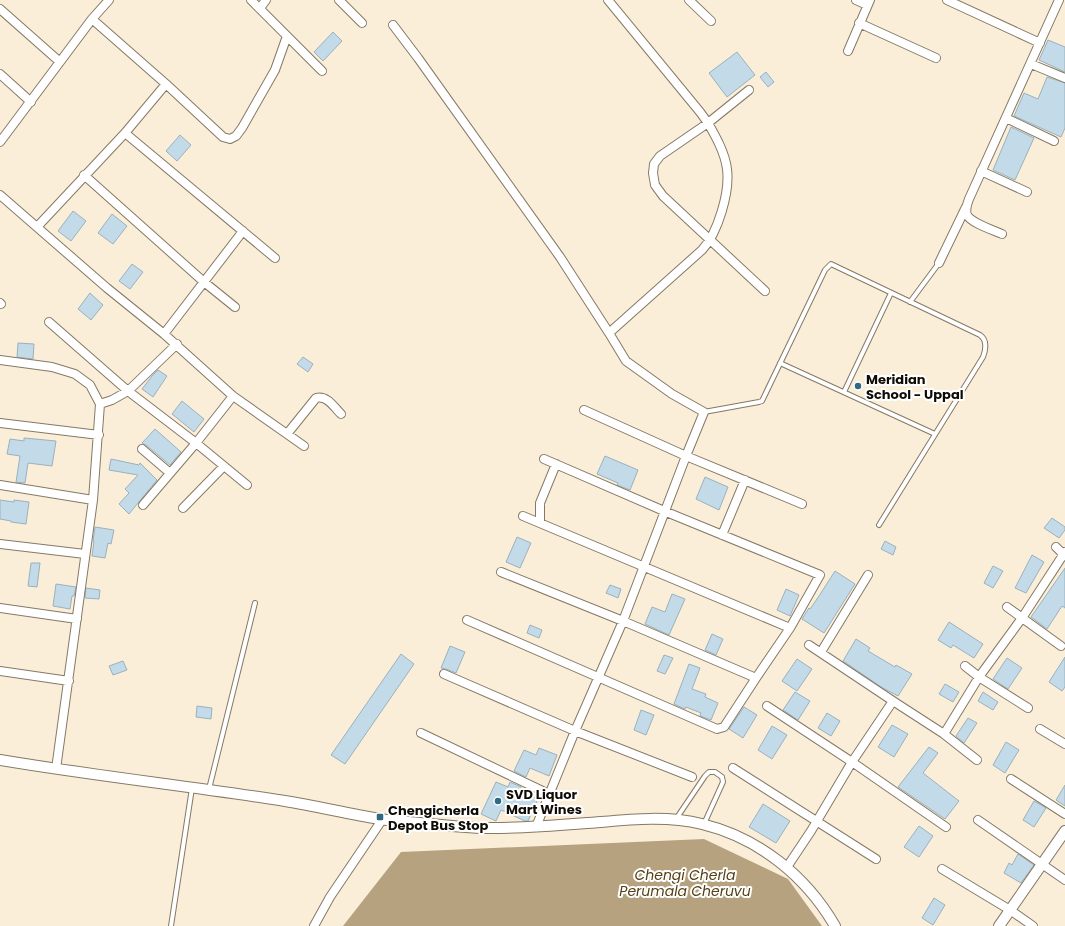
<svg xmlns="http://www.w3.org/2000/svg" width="1065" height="926" viewBox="0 0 1065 926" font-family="Poppins,sans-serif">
	<rect width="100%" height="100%" fill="#fbeed9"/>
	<path fill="#b6a27f" d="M704,839L788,879L822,926H343L401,852Z"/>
	<path fill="#c3dae8" stroke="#9ab1bd" d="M333,32L342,41L323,61L314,52Z
		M1048,40L1065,47V72L1039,60Z
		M737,52L755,75L727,97L709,73Z
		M766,72L774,82L768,87L760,77Z
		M1047,77L1065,83V128L1061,137L1014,116L1024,93L1038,99Z
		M1011,127L1034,138L1015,180L993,170Z
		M180,135L191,145L177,161L166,151Z
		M73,211L86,221L71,241L58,231Z
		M112,214L127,226L113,244L98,233Z
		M132,264L143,272L130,289L119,281Z
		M90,293L103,305L91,320L78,309Z
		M18,343L34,344L33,359L17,357Z
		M303,357L313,364L308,372L297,364Z
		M158,370L167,376L153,397L142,389L152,376Z
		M182,401L204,419L194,432L172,414Z
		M155,429L181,452L170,465L146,445L142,443Z
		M24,438L56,441L52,466L28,463L25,483L16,482L20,456L7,454L10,439L24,441Z
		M605,456L638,470L630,490L617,485L618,483L597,474Z
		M111,459L139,465L140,463L157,480L129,514L119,504L129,493L125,489L138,475L109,470Z
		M705,477L728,487L719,510L696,499Z
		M0,500L14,502V500L29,502L26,524L11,522V521L0,519Z
		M1052,518L1065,527V530L1059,538L1044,528Z
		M95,527L114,530L111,544L108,543L105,558L92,556L94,541H93Z
		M517,537L531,543L520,568L506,562Z
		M885,541L896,547L893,555L881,549Z
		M1032,555L1044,562L1026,593L1015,588Z
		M31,563H40L37,587L28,586Z
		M993,566L1003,571L993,588L984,583Z
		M1065,568V608L1062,606L1047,629L1031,617Z
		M835,571L855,584L824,633L802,619L809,608L810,609L819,596Z
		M56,584L76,587L74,596H72L70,609L53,606Z
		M610,585L621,589L618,598L606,593Z
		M86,588L100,590L99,599L85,598Z
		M786,589L799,595L790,616L777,610Z
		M672,594L685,599L669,635L645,624L652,607L665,612Z
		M949,622L983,644L974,658L953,645L951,648L938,640Z
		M530,625L542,630L539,638L527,633Z
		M712,634L723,639L716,655L705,650Z
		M856,639L870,648L868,651L895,667L896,665L912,674L898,696L881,687L843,661Z
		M450,646L465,652L456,673L446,669L441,668Z
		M401,654L414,664L345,764L331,755Z
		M664,655L673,658L665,674L657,671Z
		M1065,657V687L1062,691L1049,682Z
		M1007,658L1022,668L1008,689L993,679Z
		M797,659L812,669L797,691L782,681Z
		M123,661L127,670L113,675L109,666Z
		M689,664L700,668L692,689L706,694L705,697L718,703L711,720L700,716L701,713L686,707L685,709L674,704Z
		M945,684L959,692L953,702L939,694Z
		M795,692L810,701L798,720L783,710Z
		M983,692L998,702L993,710L978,701Z
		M197,706L212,708L211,719L196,717Z
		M744,707L757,715L743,738L729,729Z
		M641,710L654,715L646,735L634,730Z
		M827,713L840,721L831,736L818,728Z
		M968,718L977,723L964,743L956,736Z
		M892,725L908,734L894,757L878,747Z
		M772,726L787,735L772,759L758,750Z
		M1006,742L1019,750L1005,773L993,765Z
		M929,747L938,753L923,773L959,801L945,819L898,787Z
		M539,748L557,755L549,776L530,768L526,777L514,771L524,750L536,755Z
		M496,782L508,787L510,782L521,787L520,791L538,799L528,821H525L501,810L496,821L481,814Z
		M1065,785V806L1056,800Z
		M1034,801L1046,808L1034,827L1023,820Z
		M763,804L790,821L776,843L749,827Z
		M919,826L933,836L919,857L904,847Z
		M1018,854L1034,865L1021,883L1004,873L1009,863L1012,865Z
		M934,898L945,905L933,925L922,918Z"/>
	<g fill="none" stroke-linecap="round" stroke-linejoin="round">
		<defs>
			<path id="service" d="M910,302L939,263
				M780,363L935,434
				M844,392L891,293
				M704,412L759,402L762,401L825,270L831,264L980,335C987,340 986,349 983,357L879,525
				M209,789L255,603
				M676,819L705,776L709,772H715L722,777L723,782L704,824
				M171,926L192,788"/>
			<path id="minor" d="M251,0L322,71
				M339,0L362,23
				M608,0L700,112L708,123L749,90
				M689,0L711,21
				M856,0L867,5
				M947,0L1040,43
				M260,8L266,0
				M0,9L60,62
				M92,19L166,84L223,137L230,139L236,136L242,128L275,70L287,36
				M859,23L936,58
				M393,25L418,58L560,257L609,333L626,361L672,394L704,412L686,456L623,621L575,731L536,827
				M848,51L870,0
				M1031,64L1065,78
				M0,74L31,102
				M1006,118L1054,141
				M125,133L275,258
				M0,142L92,19L109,0
				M981,171L1027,192
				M84,175L204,282L235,307
				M0,195L107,288L164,334L233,396L287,434L316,398C327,395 334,407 341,414
				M37,227L125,133L166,84
				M1002,234C993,230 971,223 967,215C965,210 967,204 969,199L1059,0
				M939,263L966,207
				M0,303L1,304
				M49,322L128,391L196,443L233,396
				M609,333L702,250C718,233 730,192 727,169C725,153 716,137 708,123L660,156L654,164L653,173L655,185L663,196L765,291
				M164,334L243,231
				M0,360L52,367L75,374L90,385L100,404L93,500L56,769
				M100,404L112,400L128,391L177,344
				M584,410L686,456L802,504
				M0,423L99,435
				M287,434L304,446
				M142,449L170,473
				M0,485L93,500
				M143,505L196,443L247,485
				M183,508L224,466
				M523,516L790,628
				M540,523V503L556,464
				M722,535L745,480
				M0,544L85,554
				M1056,547L1065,556
				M501,572L623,621L756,678L790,628L820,575L664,511L544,459
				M1007,607L1061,646
				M0,608L77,619
				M467,620L717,729L724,727L756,678
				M809,645L893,701
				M821,652L868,575
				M965,666L979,677L1028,708
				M0,671L69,681
				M444,674L575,731L692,777
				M767,706L852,762L946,827
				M1040,729L1065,744
				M421,733L549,794
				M944,734L977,760
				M733,768L876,859
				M1011,779L1065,814
				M978,820L1065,880
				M787,867L811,831L852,762L893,701L944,734L979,677L1022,618L1065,552
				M942,869L1010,910L1033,926
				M314,926L330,897L382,820"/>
			<path id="tertiary" d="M0,760C95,776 190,786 285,801C317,806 348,814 380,819C393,821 407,822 420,823C440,825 461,827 482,828C521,829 561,825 601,822C634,819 669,816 702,824C759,838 806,876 835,926
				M999,926L1065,831"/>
		</defs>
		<use href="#service" stroke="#857966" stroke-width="6"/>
		<use href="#minor" stroke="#857966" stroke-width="10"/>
		<use href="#tertiary" stroke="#857966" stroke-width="12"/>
		<use href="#service" stroke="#fff" stroke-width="4"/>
		<use href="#minor" stroke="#fff" stroke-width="8"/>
		<use href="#tertiary" stroke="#fff" stroke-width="10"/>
	</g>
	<g fill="#316883" stroke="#fff" stroke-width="1.5">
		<circle cx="858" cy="386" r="4"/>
		<circle cx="498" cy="801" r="4"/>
		<rect x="376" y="813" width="8" height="8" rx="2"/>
	</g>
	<g text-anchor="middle" stroke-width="4" stroke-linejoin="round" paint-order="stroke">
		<g font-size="13" font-weight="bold" fill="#0f0b05" stroke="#fff" text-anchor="start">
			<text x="866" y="384">Meridian<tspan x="866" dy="15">School - Uppal</tspan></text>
			<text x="506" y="799">SVD Liquor<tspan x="506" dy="15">Mart Wines</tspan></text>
			<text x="388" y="815">Chengicherla<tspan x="388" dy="15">Depot Bus Stop</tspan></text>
		</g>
		<g font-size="14" font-style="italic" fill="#543e12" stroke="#fff">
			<text x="685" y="880">Chengi Cherla<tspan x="685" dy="16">Perumala Cheruvu</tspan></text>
		</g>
	</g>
</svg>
